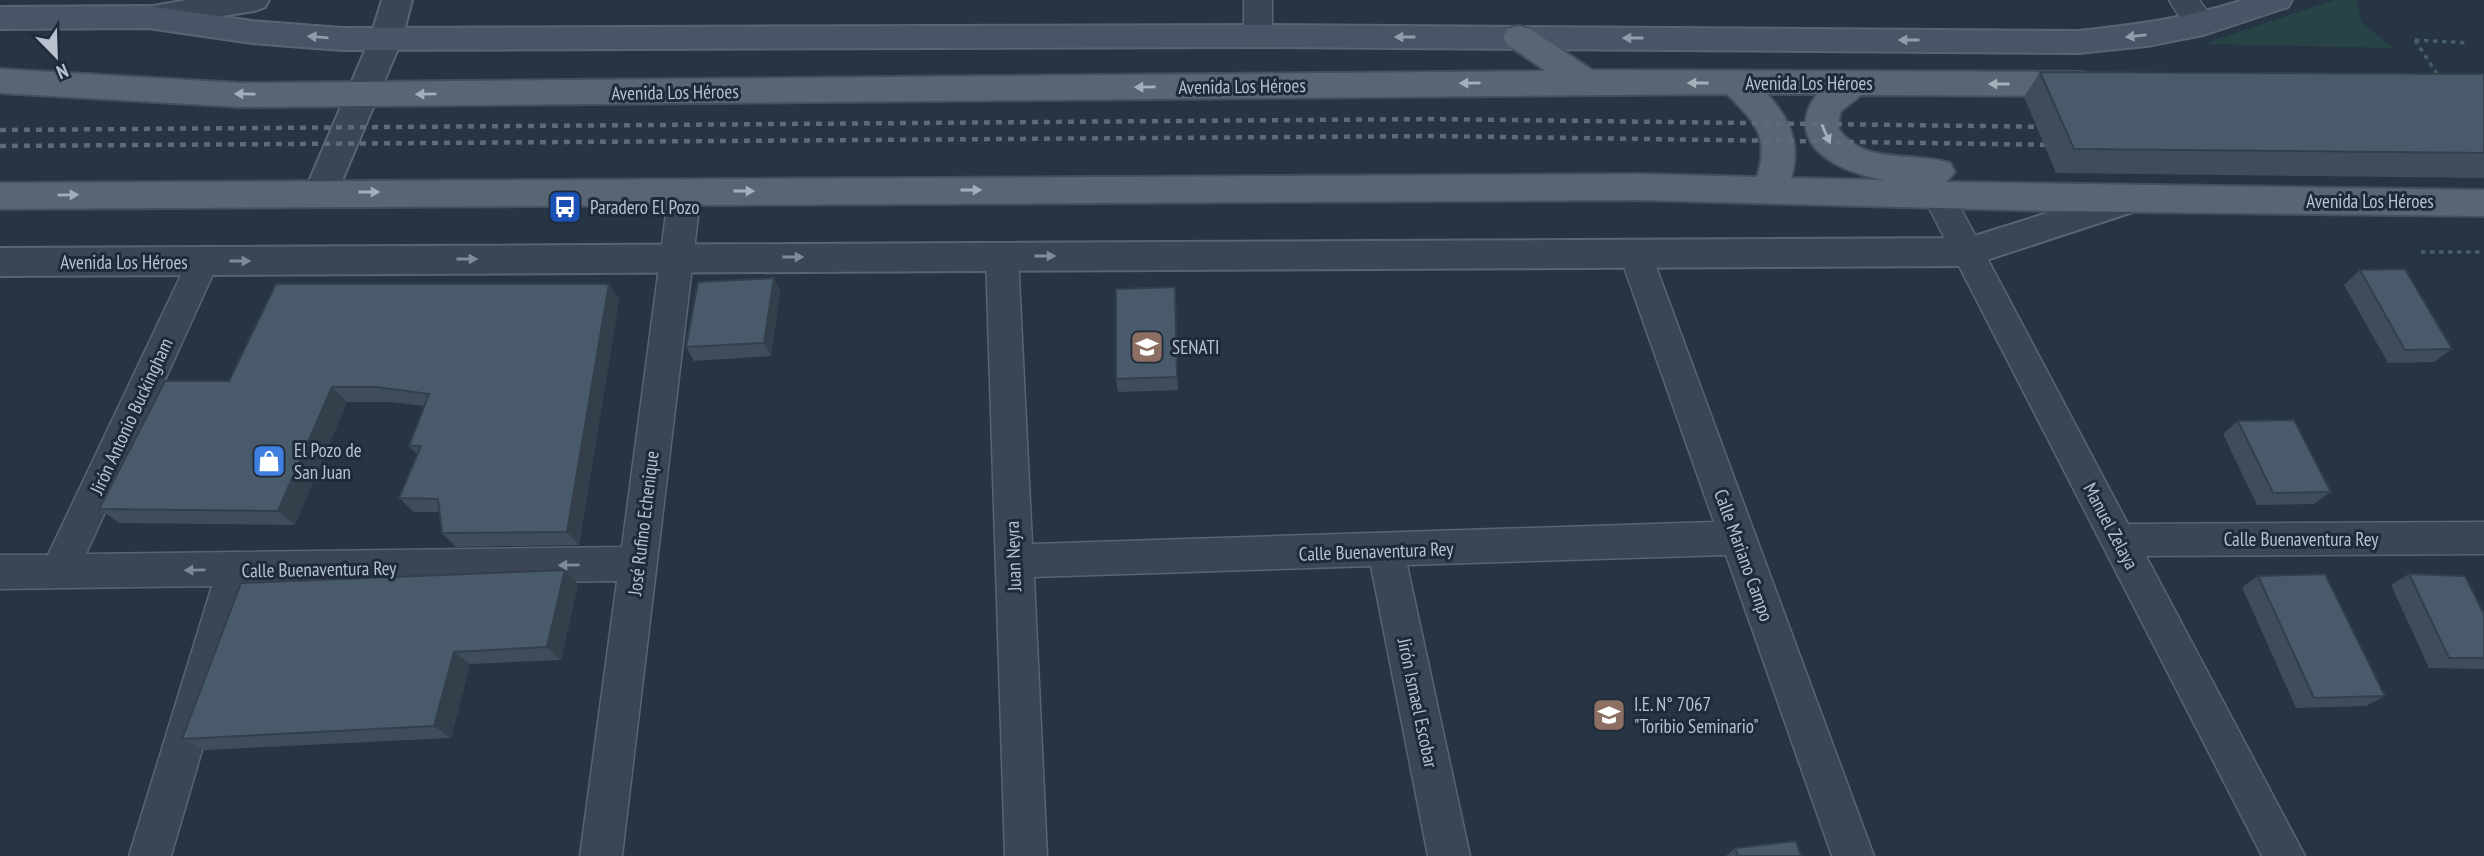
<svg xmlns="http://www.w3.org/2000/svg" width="2484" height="856" viewBox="0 0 2484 856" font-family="'PT Sans Narrow',sans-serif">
	<rect width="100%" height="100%" fill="#263444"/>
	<path fill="#284345" d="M2334,0H2356L2362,23L2394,48L2203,44Z"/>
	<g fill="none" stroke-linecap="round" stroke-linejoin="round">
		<defs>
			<path id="minor" d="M1244,0H1272V36L1268,43L1258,46L1248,43L1244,36Z
				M2169,0H2199L2217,24L2213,31C2191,37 2179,17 2169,0Z
				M685,179L696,183L701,191L622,856H580L617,581L250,586L171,856H129L212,586L0,589V555H48L192,252L203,248L214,252L219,261L86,554L622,547L669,191L674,183Z
				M1939,184L1950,188L2128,524L2484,522V554L2146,556L2305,856H2262L1923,196L1928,188Z
				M1635,240L1646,244L1651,253L1874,856H1832L1726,555L1407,565L1470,856H1428L1371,566L1034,577L1047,856H1005L986,256L991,247L1002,243L1013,247L1018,256L1032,544L1714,522L1619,253L1624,244Z"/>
			<path id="tertiary" d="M187,0H269L265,7L254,11L148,28L137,25L132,17L137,9Z
				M382,0H412L402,39L333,202L321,206L309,202L304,193L370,39Z
				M2130,187L2142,191L2147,200L2142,209L1968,266L0,276V248L1968,238Z"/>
			<path id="secondary" d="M2243,0H2292L2288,7L2203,35L2147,46L2078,53L1258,47L342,50L252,43L148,28L0,29V7L148,6L252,21L342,28L1258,25L2078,31C2135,25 2188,18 2243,0Z"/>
			<path id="primary" d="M1519,26L1530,29L1592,70L2083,72L2094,76L2099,84L2094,92L2083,96L1861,95L1840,112L1838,128C1863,166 1912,151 1950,163L1955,172L1946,182L2484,190V216L2055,211L1640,200L0,209V183L1640,174L1757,177C1770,136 1755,122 1727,94L241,107L0,93V69L241,83L1546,71L1508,45L1503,37L1508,29ZM1767,94H1817C1780,146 1842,173 1885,180L1791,178C1801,144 1790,119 1767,94Z"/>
		</defs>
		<use href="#minor" stroke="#596471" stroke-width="3"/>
		<use href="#tertiary" stroke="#596471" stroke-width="4"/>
		<use href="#secondary" stroke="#596471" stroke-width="4"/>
		<use href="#primary" stroke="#444f5d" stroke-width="4"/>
		<path stroke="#466061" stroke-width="3.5" stroke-dasharray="4.5 4.5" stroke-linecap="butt" d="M2415,40L2469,43
			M2421,252H2484"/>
		<use href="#minor" fill="#3a4654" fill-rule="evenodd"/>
		<use href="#tertiary" fill="#3a4654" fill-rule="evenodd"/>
		<use href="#secondary" fill="#485567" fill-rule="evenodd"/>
		<use href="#primary" fill="#586573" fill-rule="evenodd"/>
		<path stroke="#5c6a7b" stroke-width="4.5" stroke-dasharray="6 6" stroke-linecap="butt" d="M0,130L1433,119L2057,127
			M0,146L1436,136L2064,145"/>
		<path stroke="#466061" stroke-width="3.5" stroke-dasharray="4.5 4.5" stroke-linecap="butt" d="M2415,40L2439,77"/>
	</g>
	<path fill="#3f4d5b" d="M2040,72L2484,74V178L2056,173L2024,97Z
		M2360,270L2452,349L2434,362L2388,363L2344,285Z
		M774,278L780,292L771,356L694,361L686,347Z
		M609,284L619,300L579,545L456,547L442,533L439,512H414L399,498L417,454L409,446L424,406L390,402H347L295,525L119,523L99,509L229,381Z
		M1175,287L1178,390L1118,392L1116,379Z
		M2238,421L2331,492L2314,504L2257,505L2223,434Z
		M565,570L578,584L561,660L470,664L451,738L205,750L182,739Z
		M2409,574L2484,614V669L2429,668L2391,585Z
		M2258,576L2385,696L2366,706L2296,708L2242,587Z
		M1735,848L1801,856H1726Z"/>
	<path fill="#333f4a" d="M774,278L780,292L771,356L764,343Z
		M609,284L619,300L579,545L567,532Z
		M1175,287L1176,301L1178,390L1177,377Z
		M332,387L347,402L295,525L278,511Z
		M565,570L578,584L561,660L547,647Z
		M454,652L470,664L451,738L434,726Z"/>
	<path fill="#495a6a" stroke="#333f4a" stroke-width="2" d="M2040,72L2484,74V153L2074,149Z
		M2405,269L2452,349L2405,350L2360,270Z
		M774,278L764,343L686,347L698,282Z
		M276,284H609L567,532L442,533L438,499L399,498L421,446H409L429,394L376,387H332L278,511L99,509L165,381H229Z
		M1175,287L1177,377L1116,379V289Z
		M2294,420L2331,492L2273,493L2238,421Z
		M565,570L547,647L454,652L434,726L182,739L241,583Z
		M2325,574L2385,696L2314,698L2258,576Z
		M2409,574L2465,576L2484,614V658H2449Z
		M1796,841L1801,856H1738L1735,848Z"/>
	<defs><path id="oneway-solid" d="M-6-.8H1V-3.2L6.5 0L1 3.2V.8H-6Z" transform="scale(1.75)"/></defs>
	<g fill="#919ba9">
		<use href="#oneway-solid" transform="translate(2136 36) rotate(174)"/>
		<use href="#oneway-solid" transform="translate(318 37) rotate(-175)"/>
		<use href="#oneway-solid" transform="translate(1405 37) rotate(-180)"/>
		<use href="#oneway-solid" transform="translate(1633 38) rotate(-180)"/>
		<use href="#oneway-solid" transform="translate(1909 40) rotate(-180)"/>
	</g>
	<g fill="#a5afbb">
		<use href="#oneway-solid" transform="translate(1470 83) rotate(179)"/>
		<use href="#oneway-solid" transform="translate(1698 83) rotate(-180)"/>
		<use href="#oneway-solid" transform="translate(1999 84) rotate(-180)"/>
		<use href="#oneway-solid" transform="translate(1145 87) rotate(179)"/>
		<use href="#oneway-solid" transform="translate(245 94) rotate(-179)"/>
		<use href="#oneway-solid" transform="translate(426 94) rotate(179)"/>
		<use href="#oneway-solid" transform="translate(1826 134) rotate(66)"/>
		<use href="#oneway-solid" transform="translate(971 190)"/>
		<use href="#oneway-solid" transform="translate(744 191)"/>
		<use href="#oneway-solid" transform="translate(369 192)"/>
		<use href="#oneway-solid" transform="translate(68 195) rotate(-1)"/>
	</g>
	<g fill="#7f8a97">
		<use href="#oneway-solid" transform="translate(1045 256)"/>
		<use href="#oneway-solid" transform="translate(793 257)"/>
		<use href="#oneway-solid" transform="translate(467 259)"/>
		<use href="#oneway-solid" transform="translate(240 261)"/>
		<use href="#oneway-solid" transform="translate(569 565) rotate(179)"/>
		<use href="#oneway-solid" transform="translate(195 570) rotate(179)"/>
	</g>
	<defs>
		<symbol id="bus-square" viewBox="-11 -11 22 22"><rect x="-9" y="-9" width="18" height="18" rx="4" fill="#1a4fb4" stroke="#1f2b39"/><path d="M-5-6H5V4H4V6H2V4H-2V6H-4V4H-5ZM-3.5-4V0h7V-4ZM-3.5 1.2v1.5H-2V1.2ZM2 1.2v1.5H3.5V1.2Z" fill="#fff"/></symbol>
		<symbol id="university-square" viewBox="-11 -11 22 22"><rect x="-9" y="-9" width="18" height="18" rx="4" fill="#8d6e63" stroke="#1f2b39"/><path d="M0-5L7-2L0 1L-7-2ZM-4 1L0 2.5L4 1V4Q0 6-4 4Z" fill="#fff"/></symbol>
		<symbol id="shop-square" viewBox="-11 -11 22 22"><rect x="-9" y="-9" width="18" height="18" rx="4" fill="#3f7fe0" stroke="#1f2b39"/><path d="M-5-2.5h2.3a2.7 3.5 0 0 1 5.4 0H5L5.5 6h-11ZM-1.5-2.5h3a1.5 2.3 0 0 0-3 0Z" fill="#fff"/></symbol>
		<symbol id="school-square" viewBox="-11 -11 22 22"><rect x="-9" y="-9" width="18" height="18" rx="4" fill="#8d6e63" stroke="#1f2b39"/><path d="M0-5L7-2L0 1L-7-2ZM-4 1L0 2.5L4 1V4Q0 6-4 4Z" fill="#fff"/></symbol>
	</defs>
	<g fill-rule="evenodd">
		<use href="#bus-square" x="546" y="188" width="38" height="38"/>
		<use href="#university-square" x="1128" y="328" width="38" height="38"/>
		<use href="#shop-square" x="250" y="442" width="38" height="38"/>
		<use href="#school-square" x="1590" y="696" width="38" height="38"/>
	</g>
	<g text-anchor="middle" stroke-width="6" stroke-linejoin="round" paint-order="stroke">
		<g font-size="19" fill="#b8c1cd" stroke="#1f2b39">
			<text x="1809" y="90">Avenida Los Héroes</text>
			<text transform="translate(1242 86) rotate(-1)" y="7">Avenida Los Héroes</text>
			<text transform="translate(675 92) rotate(-1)" y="7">Avenida Los Héroes</text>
			<text x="2370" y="208">Avenida Los Héroes</text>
			<text x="124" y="269">Avenida Los Héroes</text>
			<text transform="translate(131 416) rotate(-65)" y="7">Jirón Antonio Buckingham</text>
			<text transform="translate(643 523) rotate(-83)" y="7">José Rufino Echenique</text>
			<text transform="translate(2111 526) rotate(62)" y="7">Manuel Zelaya</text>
			<text x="2301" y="546">Calle Buenaventura Rey</text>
			<text transform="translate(1376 551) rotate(-2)" y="7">Calle Buenaventura Rey</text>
			<text transform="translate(1744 555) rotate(70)" y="7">Calle Mariano Campo</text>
			<text transform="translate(1013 556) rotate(-92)" y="7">Juan Neyra</text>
			<text transform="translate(319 569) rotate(-1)" y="7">Calle Buenaventura Rey</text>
			<text transform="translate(1418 703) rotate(78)" y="7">Jirón Ismael Escobar</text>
		</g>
		<g font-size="19" fill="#b8c1cd" stroke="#1f2b39" text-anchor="start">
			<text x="590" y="214">Paradero El Pozo</text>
			<text x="1172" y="354">SENATI</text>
			<text x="294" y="457">El Pozo de<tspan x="294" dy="22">San Juan</tspan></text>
			<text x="1634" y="711">I.E. N° 7067<tspan x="1634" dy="22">"Toribio Seminario"</tspan></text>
		</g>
	</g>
	<g transform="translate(56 56) rotate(157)" stroke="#1f2b39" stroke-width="5" paint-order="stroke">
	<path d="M0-5L12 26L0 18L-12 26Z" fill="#b8c1cd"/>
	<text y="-10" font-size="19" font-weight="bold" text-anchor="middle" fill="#b8c1cd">N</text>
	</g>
</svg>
